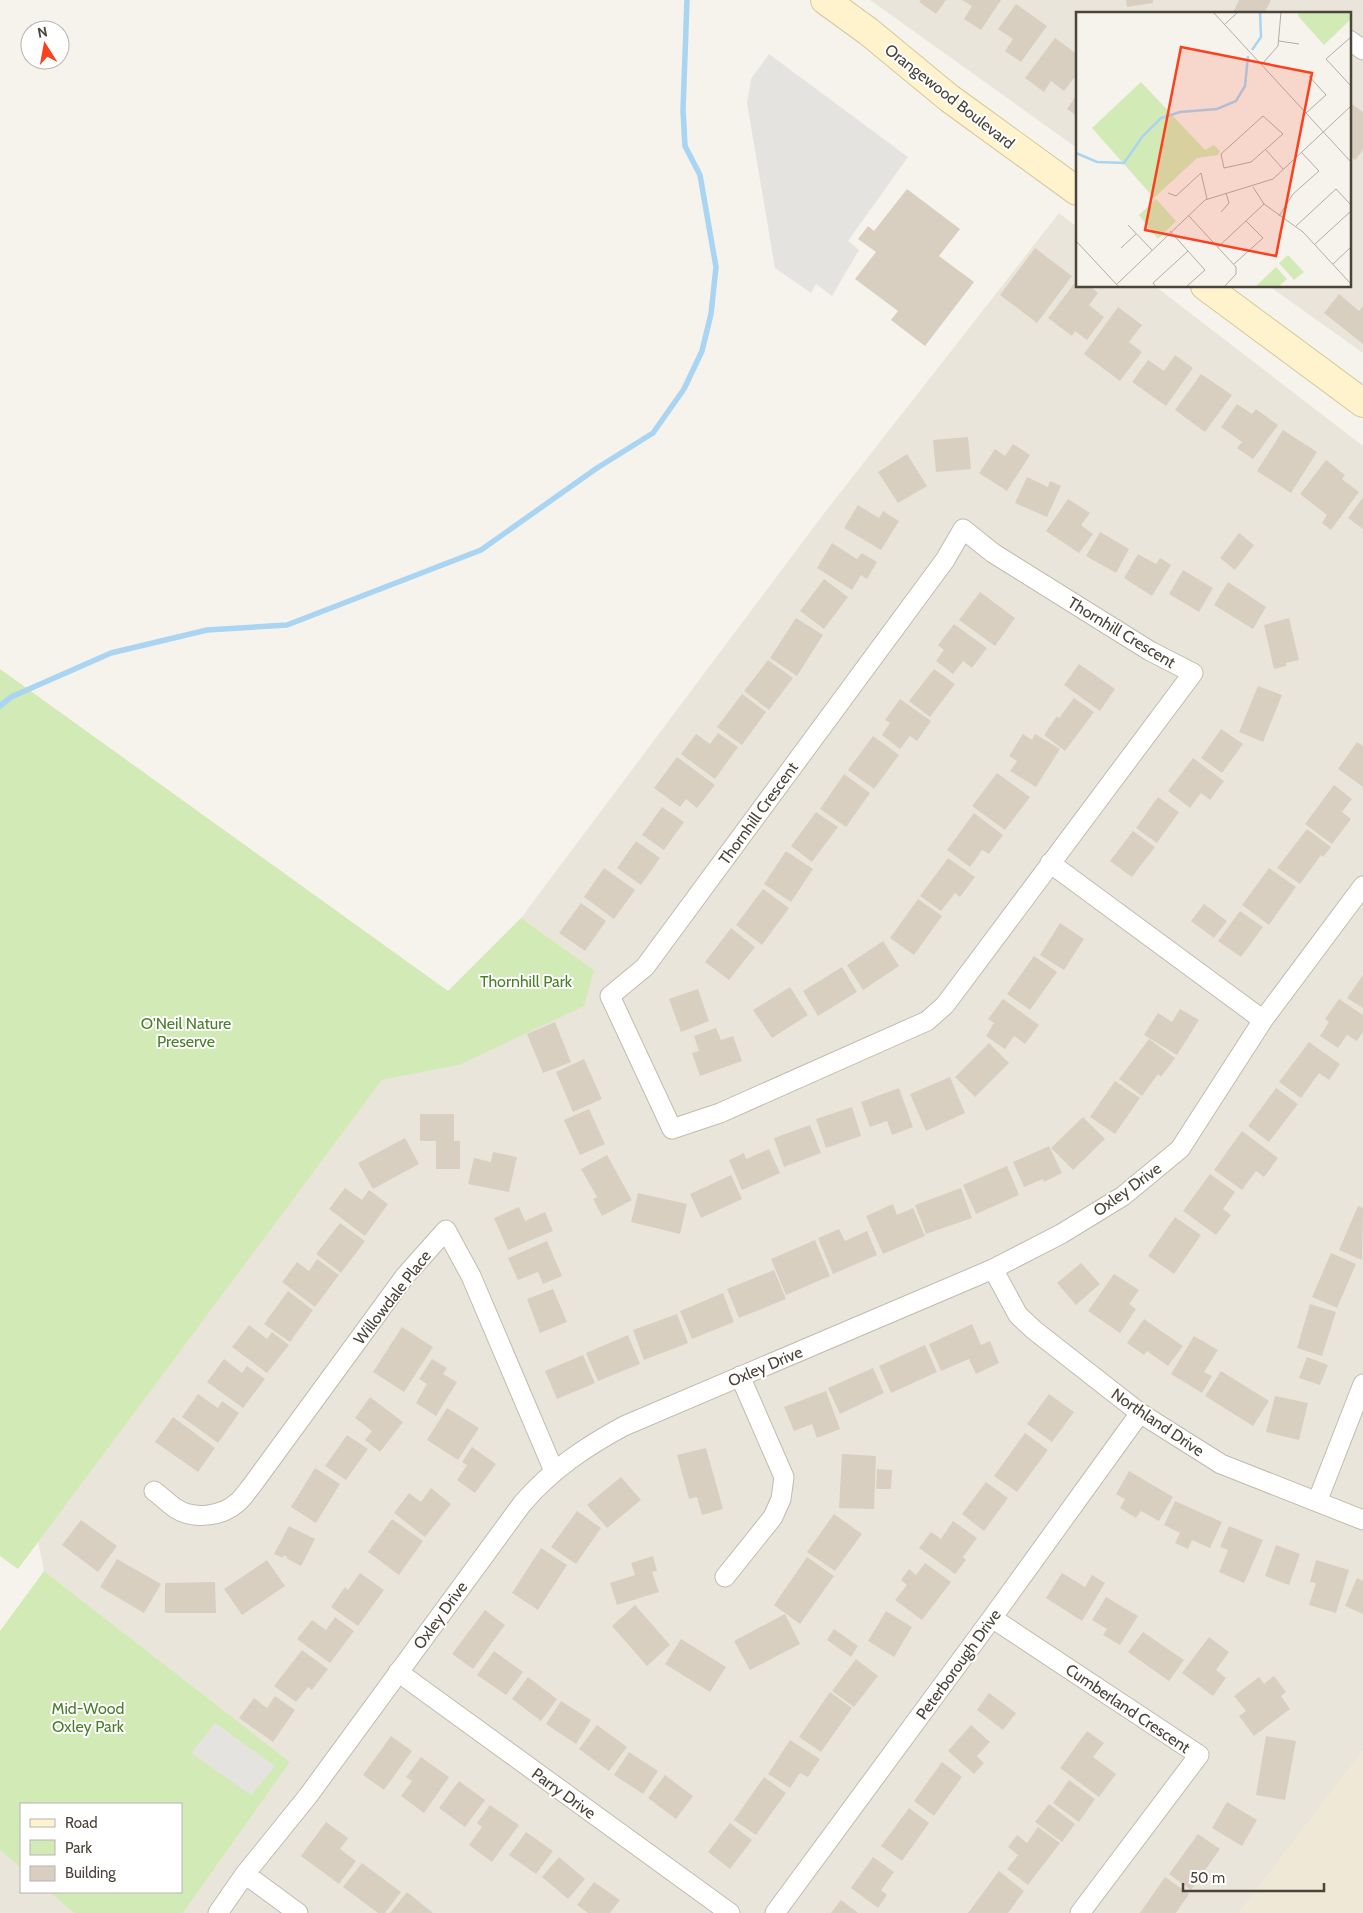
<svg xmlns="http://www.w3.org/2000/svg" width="1363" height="1913" viewBox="0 0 1363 1913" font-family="Cabin,sans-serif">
	<rect width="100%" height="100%" fill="#f6f3ec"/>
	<path fill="#eae5da" d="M870,0H1363V353L1269,286H1349V14H1077V148Z
		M1059,213L1077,227V286H1155L1363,446V1751L1239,1913H183L290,1762L44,1571L38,1541L382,1080L459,1065L594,970L521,918L822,516Z
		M0,1850L21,1868V1892H49L74,1913H0Z"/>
	<path fill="#efe8d6" d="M1363,1751V1913H1239Z"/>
	<path fill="#d2eab5" d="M0,669L448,991L521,918L594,970L584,1006L459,1065L382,1080L18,1569L0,1556Z
		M44,1571L290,1762L183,1913H74L49,1892H181V1804H21V1868L0,1850V1631Z"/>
	<path fill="#e5e3e0" d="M769,54L908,157L848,241L859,250L832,296L816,284L811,293L775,268L747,103L751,79Z
		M215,1723L275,1766L251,1795L191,1753Z"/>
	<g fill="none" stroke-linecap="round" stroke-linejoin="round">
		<path stroke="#a9d4f2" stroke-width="5.5" d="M0,706L11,697L111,653L207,630L287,625L481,550L597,468L653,433L684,389L702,351L711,314L716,267L700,175L685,146L683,110L687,0"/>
	</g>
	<path fill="#d8cfc1" d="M921,0H946L936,14L919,2Z
		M962,0H1001L981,30L964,19L972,6Z
		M1126,0H1153V3L1127,7Z
		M1239,0H1271L1264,14H1232Z
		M1016,4L1047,26L1021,62L1005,51L1013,39L998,29Z
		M1055,38L1077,54V74L1064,91L1051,81L1044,92L1025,78Z
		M1077,94V116L1067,109Z
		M1349,102L1363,112V150L1355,160L1349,156Z
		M907,189L960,229L939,256L974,282L925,346L891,320L898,311L855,279L876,252L858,239L868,226L874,231Z
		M1035,248L1072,276L1037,323L1000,295Z
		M1077,280V286H1090L1098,293L1089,305L1104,317L1087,340L1075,331L1072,336L1048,318Z
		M1339,294L1359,311L1363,306V344L1324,313Z
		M1118,307L1142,325L1129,342L1142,352L1120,381L1084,354Z
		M1175,355L1193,368L1166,406L1132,382L1148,360L1164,371Z
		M1201,374L1232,395L1205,432L1175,410Z
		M1237,404L1252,414L1256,409L1278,425L1253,459L1237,448L1242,442L1221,427Z
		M1283,430L1317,452L1291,493L1257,471Z
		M968,437L971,469L936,472L933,440Z
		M1013,444L1030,455L1007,491L979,473L995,449L1005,456Z
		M907,454L927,486L898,503L878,472Z
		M1326,460L1345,475L1342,479L1359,492L1331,530L1322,523L1327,515L1300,494Z
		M1027,477L1048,487L1050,481L1061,486L1047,517L1015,503Z
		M1363,497V529L1348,518Z
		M1068,499L1090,513L1081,525L1093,534L1079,553L1046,531Z
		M858,505L879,518L883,511L899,521L881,550L844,528Z
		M1100,532L1129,549L1116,573L1086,556Z
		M1239,533L1254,545L1235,570L1220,558Z
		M832,543L857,559L862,553L877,562L867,579L861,575L852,590L817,568Z
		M1138,554L1156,564L1160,558L1171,565L1152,596L1124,578Z
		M1183,570L1213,588L1199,612L1169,594Z
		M824,579L848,597L824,629L800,611Z
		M1228,582L1266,607L1253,629L1214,605Z
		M980,592L1015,618L995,646L959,620Z
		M796,618L823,635L797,676L770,658Z
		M1289,618L1299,660L1286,663V666L1274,669L1264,625Z
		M954,624L987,648L972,668L963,661L953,674L936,661L944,650L938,645Z
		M768,660L793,678L769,710L744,691Z
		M1079,664L1115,689L1100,711L1064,685Z
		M934,669L955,684L930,717L909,701Z
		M1258,686L1282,695L1263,742L1239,732Z
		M742,694L766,712L742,745L717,727Z
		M1074,698L1094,712L1065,751L1044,735L1057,716L1059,718Z
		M900,699L931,721L917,741L910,736L900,749L882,735L890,723L885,720Z
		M1221,729L1243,744L1222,773L1201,758Z
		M718,733L738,747L715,779L681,754L696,734L710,744Z
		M1023,734L1032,740L1035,734L1060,749L1036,787L1010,771L1017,761L1009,756Z
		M873,736L899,755L874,789L848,770Z
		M1357,742L1363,746V787L1338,769Z
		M677,757L715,785L697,808L686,799L680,807L654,788Z
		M1193,758L1224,781L1210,800L1201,793L1190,808L1168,791Z
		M997,773L1030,797L1005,830L972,806Z
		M844,774L870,793L846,827L820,809Z
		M1334,785L1352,799L1342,812L1351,819L1332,844L1305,824Z
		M1158,797L1179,812L1157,843L1136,828Z
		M662,807L684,822L664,850L642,835Z
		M816,812L838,827L812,862L791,846Z
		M974,813L1003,835L989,854L982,850L970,867L947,850Z
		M1307,829L1331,847L1323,857L1321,855L1300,884L1277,868Z
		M1133,831L1155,847L1132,877L1110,861Z
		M636,841L660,858L641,885L617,868Z
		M786,851L813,869L791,902L764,884Z
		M948,858L975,877L960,897L955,893L941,911L920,896Z
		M604,868L635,890L614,919L584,897Z
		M1269,868L1296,887L1269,925L1242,905Z
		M763,889L789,908L762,945L736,925Z
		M918,899L942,916L914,955L890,938Z
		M581,903L606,921L585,951L559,933Z
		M1204,904L1227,921L1214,938L1191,921Z
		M1240,911L1263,927L1241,957L1218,941Z
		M1060,923L1084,939L1064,970L1040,955Z
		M731,928L755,947L729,980L705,962Z
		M883,941L899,966L863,990L847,965Z
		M1034,956L1057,972L1030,1010L1007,994Z
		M842,967L857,992L818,1016L803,991Z
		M1363,975V1008L1347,998Z
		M790,987L808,1015L772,1038L753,1010Z
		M698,989L709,1021L681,1032L669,999Z
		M1003,999L1039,1025L1025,1044L1014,1036L1005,1049L986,1036L994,1023L988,1019Z
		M1339,999L1363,1015V1032L1357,1041L1347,1035L1338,1048L1320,1036L1329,1022L1325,1019Z
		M1180,1009L1199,1020L1177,1055L1144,1035L1158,1013L1172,1022Z
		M555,1022L571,1062L543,1073L527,1034Z
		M716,1028L721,1040L733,1036L742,1061L700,1076L692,1053L699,1051L694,1036Z
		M1149,1039L1175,1058L1161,1077L1158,1074L1142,1096L1119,1079Z
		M1309,1042L1340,1064L1329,1080L1319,1073L1301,1098L1279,1082Z
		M989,1043L1009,1063L975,1097L955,1077Z
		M584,1059L602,1099L573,1112L556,1072Z
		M950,1077L965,1113L926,1131L910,1094Z
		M1115,1081L1140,1098L1115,1134L1090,1117Z
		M899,1088L913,1127L892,1135L887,1121L870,1127L861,1102Z
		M1276,1088L1298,1104L1269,1142L1248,1126Z
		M852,1107L861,1136L826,1148L816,1119Z
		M589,1109L605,1144L580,1155L564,1120Z
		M420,1114H454V1141H460V1169H436V1141H420Z
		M1083,1117L1105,1139L1073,1170L1051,1148Z
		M810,1125L821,1153L784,1167L774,1138Z
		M1242,1131L1278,1158L1264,1177L1256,1171L1242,1190L1214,1170Z
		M405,1138L419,1164L373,1189L358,1163Z
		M1049,1146L1062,1173L1044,1182L1043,1179L1024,1187L1013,1162Z
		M769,1149L780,1173L742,1190L729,1160L744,1153L746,1159Z
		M493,1152L517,1157L509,1192L468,1184L474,1158L491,1162Z
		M607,1155L632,1200L602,1216L593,1199L597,1197L581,1169Z
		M1007,1166L1019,1195L976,1214L963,1185Z
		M1210,1174L1235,1192L1223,1209L1231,1215L1216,1235L1183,1211Z
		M731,1175L742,1199L701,1218L690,1194Z
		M345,1188L362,1200L369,1190L388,1204L365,1236L329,1209Z
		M961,1188L972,1218L926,1234L915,1205Z
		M638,1193L687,1204L680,1234L631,1222Z
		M893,1204L897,1215L913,1208L925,1236L883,1254L866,1216Z
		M1358,1206L1363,1208L1362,1260L1339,1250Z
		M519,1207L525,1221L545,1212L553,1231L508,1250L494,1218Z
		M1175,1217L1201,1235L1174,1274L1148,1256Z
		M340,1223L365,1241L341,1273L316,1254Z
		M839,1229L845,1241L867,1231L877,1255L833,1274L818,1238Z
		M815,1240L830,1276L786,1295L771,1259Z
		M547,1241L562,1276L543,1284L538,1272L518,1280L508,1258Z
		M1331,1253L1356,1264L1337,1308L1312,1297Z
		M317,1259L339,1275L315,1307L282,1282L297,1262L309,1271Z
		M1081,1263L1100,1284L1076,1305L1057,1283Z
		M774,1270L786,1299L739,1318L727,1289Z
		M1114,1274L1139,1290L1129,1304L1136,1309L1120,1333L1088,1311Z
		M553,1289L567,1322L540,1333L527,1299Z
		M288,1291L313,1310L290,1342L264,1324Z
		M723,1293L734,1322L692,1339L680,1311Z
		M1310,1304L1336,1312L1322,1356L1297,1348Z
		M677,1314L688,1343L644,1360L633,1330Z
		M1144,1319L1183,1346L1168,1366L1147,1351L1144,1355L1127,1343Z
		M972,1324L981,1345L990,1341L999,1363L976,1374L969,1359L941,1371L929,1344Z
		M249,1325L267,1339L272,1332L289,1345L267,1373L232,1347Z
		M402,1327L433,1347L404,1392L373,1372Z
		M628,1335L640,1364L598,1381L586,1353Z
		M1194,1336L1218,1350L1204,1372L1212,1376L1202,1393L1171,1374Z
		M925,1345L937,1372L891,1393L879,1366Z
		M583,1355L595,1383L557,1399L545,1371Z
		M1307,1357L1328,1365L1320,1385L1299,1378Z
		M224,1359L242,1373L247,1366L265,1379L243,1408L207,1382Z
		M432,1359L447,1368L443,1374L457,1382L436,1416L416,1403L427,1384L419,1379Z
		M873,1368L884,1393L840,1414L828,1388Z
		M1221,1371L1269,1401L1253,1426L1205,1396Z
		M826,1391L840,1429L817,1438L812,1424L794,1431L784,1407Z
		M198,1394L218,1408L222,1401L239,1413L218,1443L182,1417Z
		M1049,1394L1074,1412L1052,1442L1027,1424Z
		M1275,1396L1308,1403L1299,1440L1266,1432Z
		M370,1397L403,1422L380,1452L365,1440L372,1431L355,1418Z
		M447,1408L479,1428L458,1460L427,1440Z
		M173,1417L215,1448L198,1472L155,1442Z
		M1025,1433L1048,1450L1017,1492L994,1476Z
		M347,1435L368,1449L346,1480L325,1466Z
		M472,1447L496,1464L475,1493L457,1480L467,1465L462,1462Z
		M706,1448L723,1509L702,1515L697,1497L689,1499L677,1455Z
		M842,1454L876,1456L874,1509L839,1508Z
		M315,1468L340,1484L316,1523L291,1507Z
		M877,1469L892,1470L891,1489H876Z
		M1129,1471L1173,1497L1159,1521L1141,1511L1136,1518L1120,1508L1125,1499L1116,1494Z
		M621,1477L641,1500L607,1528L587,1505Z
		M986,1482L1008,1498L984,1531L962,1514Z
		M431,1488L451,1504L425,1537L394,1513L409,1493L421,1502Z
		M1175,1501L1222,1522L1210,1548L1192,1540L1188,1549L1175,1543L1180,1533L1164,1525Z
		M577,1511L601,1528L576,1564L551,1547Z
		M834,1514L862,1534L835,1571L807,1552Z
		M392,1519L423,1541L399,1575L368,1552Z
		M81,1520L117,1546L98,1572L62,1545Z
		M953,1521L977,1538L963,1557L966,1560L955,1574L919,1548L931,1532L941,1539Z
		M289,1526L315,1539L301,1566L286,1558L287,1557L284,1555L283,1558L274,1554Z
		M1229,1526L1263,1540L1244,1583L1219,1572L1228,1550L1220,1547Z
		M1276,1545L1300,1554L1289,1585L1265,1576Z
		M541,1548L567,1565L538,1610L512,1593Z
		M653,1556L657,1571L652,1572L659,1592L617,1605L610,1583L635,1575L631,1563Z
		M807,1557L834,1576L800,1624L774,1605Z
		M117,1559L161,1584L144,1613L100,1587Z
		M267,1560L285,1586L242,1615L224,1589Z
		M1316,1560L1349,1570L1336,1613L1309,1605L1316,1583L1310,1582Z
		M925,1563L951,1582L922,1620L895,1600L907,1585L901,1580L909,1569L916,1575Z
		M360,1573L384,1590L358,1626L331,1607L345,1587L348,1590Z
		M1062,1573L1085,1587L1092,1575L1105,1583L1082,1621L1046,1598Z
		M1357,1578L1363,1581V1614L1345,1606Z
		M215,1582L216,1613H165V1583Z
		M1106,1597L1138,1616L1120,1645L1103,1635L1107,1629L1092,1620Z
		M635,1605L670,1645L647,1666L612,1626Z
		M485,1610L505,1625L473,1669L452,1654Z
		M886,1611L912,1627L894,1657L868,1641Z
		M785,1614L800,1644L750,1670L734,1641Z
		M335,1617L354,1631L330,1663L297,1639L312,1620L326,1630Z
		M834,1629L858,1646L851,1657L827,1640Z
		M1143,1632L1184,1660L1169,1681L1128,1652Z
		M1209,1637L1229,1652L1216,1670L1226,1678L1213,1696L1182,1673Z
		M681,1639L726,1667L710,1692L665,1664Z
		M302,1650L328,1669L312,1690L308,1687L296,1702L274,1686Z
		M494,1651L523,1672L506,1695L477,1675Z
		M856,1659L878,1676L854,1707L832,1691Z
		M1274,1676L1286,1692L1281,1696L1290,1709L1254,1736L1239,1716L1246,1711L1234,1696L1259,1677L1264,1684Z
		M528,1677L557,1699L541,1721L512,1699Z
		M830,1692L852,1708L821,1752L799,1737Z
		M989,1693L1016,1713L1003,1730L977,1710Z
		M275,1696L295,1710L273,1742L239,1718L254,1698L267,1708Z
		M561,1701L591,1720L576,1744L546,1724Z
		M597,1725L627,1747L609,1771L579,1749Z
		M971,1725L990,1742L977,1756L984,1763L974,1774L948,1751Z
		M1087,1731L1104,1743L1093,1757L1116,1774L1099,1797L1060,1768Z
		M391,1736L412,1751L384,1790L363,1775Z
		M1266,1736L1296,1741L1285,1800L1256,1795Z
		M790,1740L820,1759L808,1777L800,1773L790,1788L768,1774Z
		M629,1752L658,1771L643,1794L614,1775Z
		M421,1757L449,1777L424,1813L401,1796L412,1781L406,1777Z
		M942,1762L962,1777L934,1816L914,1801Z
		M665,1775L693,1796L676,1819L648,1798Z
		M764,1777L786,1793L756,1835L734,1820Z
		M1069,1780L1095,1799L1079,1822L1053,1803Z
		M459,1781L485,1800L465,1827L439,1808Z
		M1227,1802L1257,1820L1242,1846L1212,1828Z
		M1049,1804L1075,1824L1062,1842L1035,1822Z
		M490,1805L519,1825L492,1862L469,1845L482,1827L477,1823Z
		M909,1808L929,1823L902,1861L881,1846Z
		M326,1822L348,1838L340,1849L356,1861L339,1884L301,1856Z
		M730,1823L752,1840L730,1869L708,1852Z
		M1038,1827L1060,1843L1028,1885L1007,1869L1018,1855L1008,1847L1017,1835L1027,1843Z
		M526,1832L553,1851L536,1874L509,1855Z
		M1198,1834L1220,1849L1191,1890L1169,1874Z
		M559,1857L585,1879L568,1899L542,1877Z
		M873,1857L894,1872L881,1890L887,1895L878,1908L851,1888Z
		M362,1863L401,1892L385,1913H378L343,1887Z
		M999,1871L1024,1891L1008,1913H968Z
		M1165,1877L1189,1894L1176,1913H1140Z
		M594,1882L620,1900L610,1913H588L577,1905Z
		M407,1892L433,1913H390Z
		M841,1900L858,1913H831Z"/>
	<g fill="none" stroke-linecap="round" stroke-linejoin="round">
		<defs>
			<path id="street" d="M1349,40L1363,50
				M963,529L993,553L1150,651L1193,673L960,985L945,1005L927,1021L720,1113L672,1129L610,996L645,967L945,560Z
				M1050,863L1263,1020
				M993,1269L1018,1315L1034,1330L1140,1413L1221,1464L1363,1520
				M154,1491C161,1496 168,1503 175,1508C193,1520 222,1517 238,1502C244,1497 248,1490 253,1484L405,1276L446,1230L471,1276L554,1471
				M1317,1502L1363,1384
				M725,1577L773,1517L781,1499L784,1477L740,1376
				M992,1618L1199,1755L1080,1913
				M398,1672L730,1913
				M245,1874L298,1913
				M218,1913L245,1874L308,1796L522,1504C551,1470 585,1447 624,1426L993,1269L1061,1234L1123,1196L1180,1149L1263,1020L1363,886
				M775,1913L992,1618L1140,1413"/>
			<path id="secondary" d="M825,0L869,32L949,98L1077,191
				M1205,286L1363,403"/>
		</defs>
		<use href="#street" stroke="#c2bbae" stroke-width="21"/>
		<use href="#secondary" stroke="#d6c79b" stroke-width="30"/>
		<use href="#street" stroke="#fff" stroke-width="19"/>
		<use href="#secondary" stroke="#fff3cd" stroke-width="28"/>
	</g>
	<g text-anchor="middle" stroke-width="4" stroke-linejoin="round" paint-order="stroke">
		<g font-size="16" fill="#4b4439" stroke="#fff">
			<text transform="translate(950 96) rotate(38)" y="6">Orangewood Boulevard</text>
			<text transform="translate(1122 632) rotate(31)" y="6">Thornhill Crescent</text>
			<text transform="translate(758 813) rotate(-54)" y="6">Thornhill Crescent</text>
			<text transform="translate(1127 1189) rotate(-36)" y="6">Oxley Drive</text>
			<text transform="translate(392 1297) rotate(-52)" y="6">Willowdale Place</text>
			<text transform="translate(765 1366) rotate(-23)" y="6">Oxley Drive</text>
			<text transform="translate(1158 1422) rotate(34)" y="6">Northland Drive</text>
			<text transform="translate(440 1615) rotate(-54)" y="6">Oxley Drive</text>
			<text transform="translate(958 1664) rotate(-54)" y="6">Peterborough Drive</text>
			<text transform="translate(1128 1708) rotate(34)" y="6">Cumberland Crescent</text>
			<text transform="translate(564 1793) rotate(36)" y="6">Parry Drive</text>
		</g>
		<g font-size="16" fill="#4a7f2a" stroke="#fff">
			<text x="526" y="987">Thornhill Park</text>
			<text x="186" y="1029">O'Neil Nature<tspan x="186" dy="18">Preserve</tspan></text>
			<text x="88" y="1714">Mid-Wood<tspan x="88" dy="18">Oxley Park</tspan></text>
		</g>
	</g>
	<g transform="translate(1076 12)">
		<rect width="275" height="275" fill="#f6f3ec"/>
		<path d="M223,0H275V7L248,33L222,4ZM65,70L129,138L138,133L144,139L142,143L121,146L78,186L16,116ZM80,187L100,209L82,227L63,203ZM212,243L228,260L218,268L203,251ZM200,255L211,267L202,275H179Z" fill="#d2eab5"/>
		<path fill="none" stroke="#a9d4f2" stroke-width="2.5" d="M176,38L185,25L184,0M0,141L21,150L48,151L66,125L85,106L104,100L141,97L160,89L169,74L172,44"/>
		<path fill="none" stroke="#b2ada4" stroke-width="1" d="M137,0L275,150M148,13L162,0M275,25L250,47L275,74M203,29L223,32M186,52L202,34L205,0M230,101L250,83L233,64M187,104L207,122L175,150L148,156L145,142ZM190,138L207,157M177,175L188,192L227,220L275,272M92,181L100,184L125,161L131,187M145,200L153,191L150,181M112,203L160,255V262L148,275M203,204L217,182L243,159L225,140M52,213L76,238M220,214L260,177L275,193M94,219L129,258L110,275M0,229L43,275M239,232L275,199M142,235L188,192M45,236L60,222M158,252L187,226L170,209M257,252L275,235M41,272L129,188L197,167L275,94M80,275L77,271L112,239"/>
		<path fill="#fc3f1d" fill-opacity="0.15" stroke="#fc3f1d" stroke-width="2.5" d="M105,35L236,61L200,244L69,218Z"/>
		<rect width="275" height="275" fill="none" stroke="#4b4439" stroke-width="2.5"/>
	</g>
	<rect x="20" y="1803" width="162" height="90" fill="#ffffff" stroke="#b7b4b0"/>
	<rect x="30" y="1819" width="25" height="8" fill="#fff3cd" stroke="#b7b4b0"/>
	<text x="65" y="1828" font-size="15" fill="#4b4439">Road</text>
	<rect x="30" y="1840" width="25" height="15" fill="#d2eab5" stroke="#b7b4b0"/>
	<text x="65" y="1853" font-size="15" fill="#4b4439">Park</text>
	<rect x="30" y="1866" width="25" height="15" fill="#d8cfc1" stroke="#b7b4b0"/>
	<text x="65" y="1878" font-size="15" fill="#4b4439">Building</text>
	<g transform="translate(45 45) rotate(349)"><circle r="24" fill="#ffffff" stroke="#b7b4b0"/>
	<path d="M0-4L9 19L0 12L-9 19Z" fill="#fc3f1d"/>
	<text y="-8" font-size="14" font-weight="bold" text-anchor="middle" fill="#4b4439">N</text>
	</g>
	<path d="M1183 1883v8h141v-8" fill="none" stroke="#4b4439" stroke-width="2.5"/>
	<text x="1190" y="1883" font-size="15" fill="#4b4439" stroke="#ffffff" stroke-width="4" paint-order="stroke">50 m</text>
</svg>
